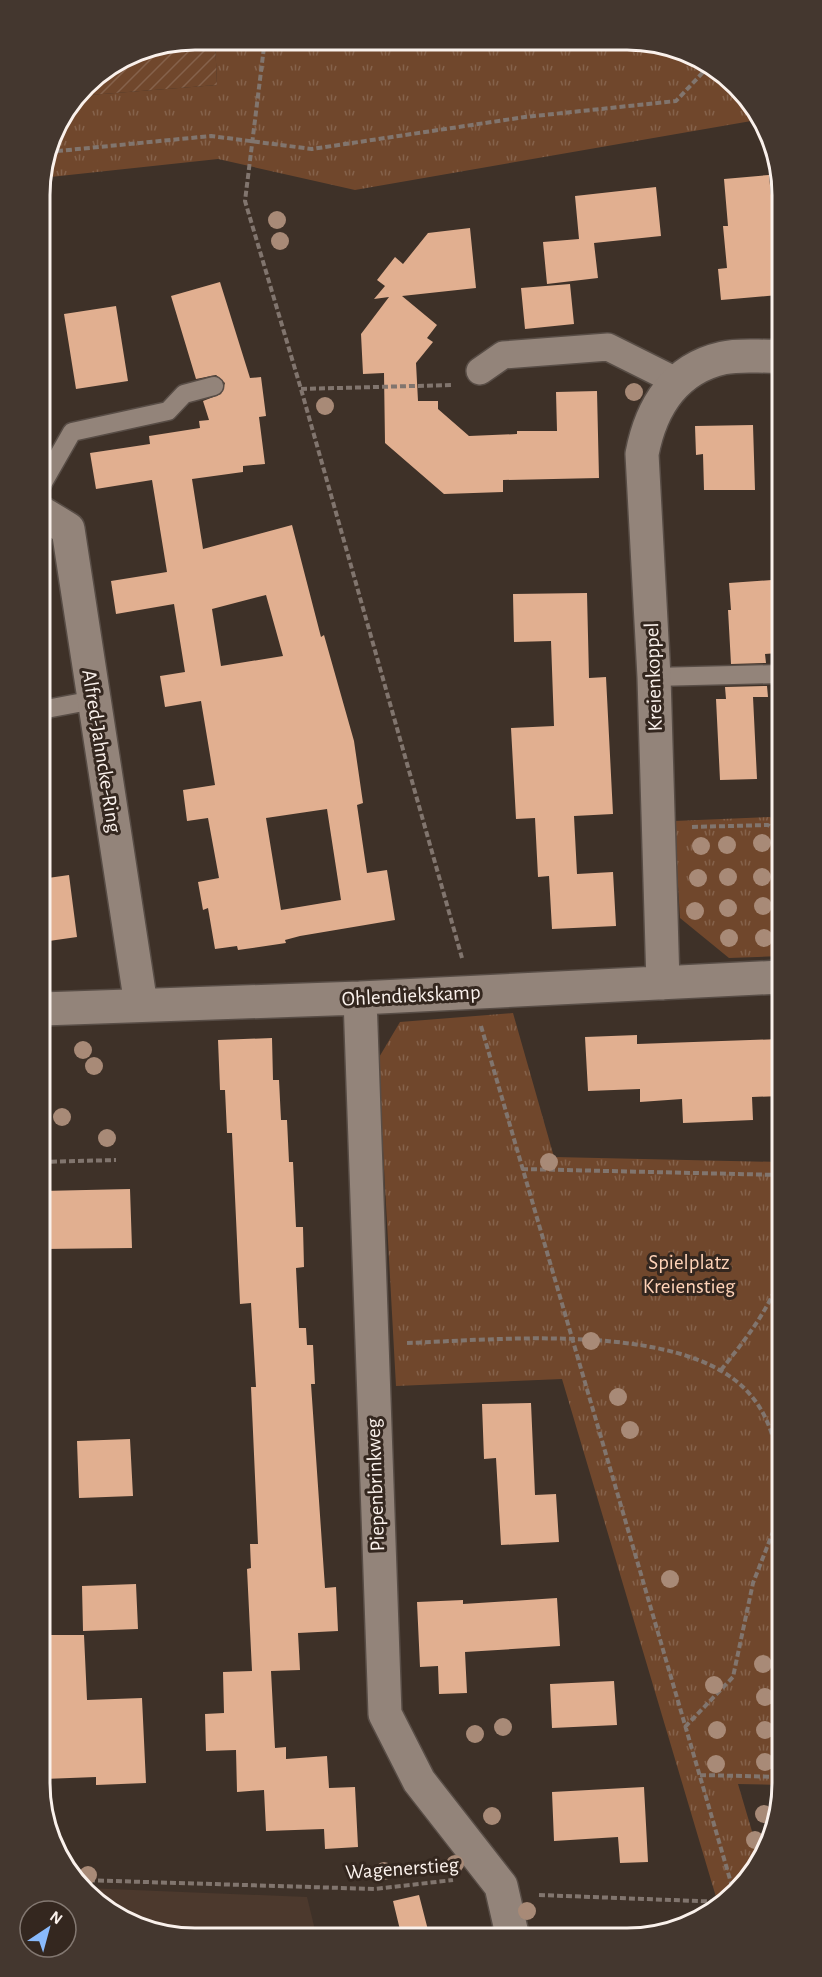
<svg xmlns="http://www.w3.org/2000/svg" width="822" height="1977" viewBox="0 0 822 1977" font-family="'Alegreya Sans',sans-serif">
	<defs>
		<pattern id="grass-tufts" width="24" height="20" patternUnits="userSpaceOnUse" patternTransform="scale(1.5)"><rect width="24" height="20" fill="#70472c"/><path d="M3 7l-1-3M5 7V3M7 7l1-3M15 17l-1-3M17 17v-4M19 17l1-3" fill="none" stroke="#85624b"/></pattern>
		<pattern id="garden-furrows" width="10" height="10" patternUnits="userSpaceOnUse" patternTransform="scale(1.5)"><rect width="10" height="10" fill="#70472c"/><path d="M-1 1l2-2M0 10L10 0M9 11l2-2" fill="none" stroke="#85624b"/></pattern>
	</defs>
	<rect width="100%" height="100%" fill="#3e3128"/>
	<path fill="#4c392d" d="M85,1888L307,1897L316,1934L164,1935L92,1899Z"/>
	<path fill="url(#grass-tufts)" d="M215,39L658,42L730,78L757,120L355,190L218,159L41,178L55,126L77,96L217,85Z
		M770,817L780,825V956L729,958L680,918L674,821Z
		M513,1013L554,1157L781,1162L783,1785L738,1784L759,1855L751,1878L719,1907L562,1379L396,1386L378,1059L400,1022Z"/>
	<path fill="url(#garden-furrows)" d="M194,39H215L217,85L77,96C110,54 145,49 194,39Z"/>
	<path fill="#e1af90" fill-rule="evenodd" d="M769,175L778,267V295L721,300L718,269L727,268L723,226H728L724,179Z
		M656,187L661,236L594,243L598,278L547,284L543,242L579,239L575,196Z
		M470,228L476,288L402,296L437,325L427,338L433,342L416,363L418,401H438V409L469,436L517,434V431H557L556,392L597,391L599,478L503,480V492L444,494L385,443L384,373L363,374L361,334L389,297L374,299L385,286L377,280L395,257L403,264L428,233Z
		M220,282L250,378L261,377L266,416L259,417L265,464L243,466V472L192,479L203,549L292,525L321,637L324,635L354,741L363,803L357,805L367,873L387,870L395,920L300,936L285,940L286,943L238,950L237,946L215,949L208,908L203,910L198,882L219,878L208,818L187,821L183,790L215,785L201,701L165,707L160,676L185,672L174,604L116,614L111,581L167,572L152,480L96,489L90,453L150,444L149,436L200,428L199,421L209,420L203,401L221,394L225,383L216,375L196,379L171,296ZM266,595L283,656L221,666L212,609ZM327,809L341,900L281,910L266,818Z
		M570,284L574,324L525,329L521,288Z
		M116,306L128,381L76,389L64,314Z
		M753,425L755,490H704L703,454L696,455L695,426Z
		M772,580L777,653L765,654L766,663L731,664L728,610H731L729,583Z
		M587,593L589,678L606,677L613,814L574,816L577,874L613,872L616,926L552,929L549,876L538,877L535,818L516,819L511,728L554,726L551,641L514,642L513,594Z
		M767,686L768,697H753L757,779L720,780L716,699H726L725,687Z
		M69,875L77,937L42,942L41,879Z
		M637,1035V1044L780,1039L781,1096L752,1097L753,1120L683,1123L682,1099L640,1102V1089L588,1091L585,1037Z
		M272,1038L273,1080H279L281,1120H287L289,1162H293L296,1227H303L304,1267L296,1268L299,1328H306L307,1345H313L315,1384H311L325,1588L336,1587L338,1631L298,1633L300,1670L271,1671L275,1748L286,1747V1759L327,1756L329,1788L355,1787L358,1847L325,1849L324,1829L266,1831L264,1790L237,1792L236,1750L206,1751L205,1714L224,1713L223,1672L252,1671L247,1569L251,1568L250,1544H258L251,1387H256L251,1303L240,1304L232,1133H227L225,1090H220L218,1040Z
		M130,1189L132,1248L43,1249L42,1191Z
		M531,1403L535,1495L556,1494L559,1542L501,1545L496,1458L484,1459L482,1404Z
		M130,1439L133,1496L79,1498L77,1441Z
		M136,1584L138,1629L83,1631L82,1586Z
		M557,1598L560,1646L465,1652L467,1693L439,1694L438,1666L420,1667L417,1602L463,1600V1604Z
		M44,1635H84L87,1700L142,1698L146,1783L96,1785V1777L44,1779Z
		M614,1681L617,1725L552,1728L550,1684Z
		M644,1787L648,1862L620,1863L618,1837L554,1841L552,1792Z
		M419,1895L429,1934H401L393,1901Z"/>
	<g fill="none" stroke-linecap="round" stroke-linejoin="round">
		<defs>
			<path id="service" d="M40,488L72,432L168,411L184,394L214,386
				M654,677L779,674
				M41,710L94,700"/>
			<path id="pedestrian" d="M480,371L503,355L608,347L676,381"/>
			<path id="minor" d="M40,512L68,529L141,1005
				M663,983L654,677L642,454C651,407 674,369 723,358C740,354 761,357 778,356
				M360,998L385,1714L419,1781L501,1886L512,1934
				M42,1009L360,998L780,977"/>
		</defs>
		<use href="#service" stroke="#584d46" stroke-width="21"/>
		<use href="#pedestrian" stroke="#584d46" stroke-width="30"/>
		<use href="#minor" stroke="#584d46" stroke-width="36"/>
		<path stroke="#81756e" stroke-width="4" stroke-dasharray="6 3" stroke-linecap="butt" d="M265,39L245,201L301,389L462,958
			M48,152L211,136L312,149L525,117L676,101L708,67
			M301,389L451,385
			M692,827L768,825L780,834
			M481,1026L734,1893
			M42,1162L116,1160
			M522,1169L781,1175
			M407,1343C496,1340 680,1321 746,1390C771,1416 775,1444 782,1477
			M721,1370C741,1345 778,1300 781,1267C784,1237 779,1205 777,1175
			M685,1727L733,1677L753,1583L782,1509
			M700,1775L783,1777
			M80,1880L375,1889L453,1880
			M539,1895L724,1902"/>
		<use href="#service" stroke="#93847a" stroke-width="18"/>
		<use href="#pedestrian" stroke="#93847a" stroke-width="27"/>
		<use href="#minor" stroke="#93847a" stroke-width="33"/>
	</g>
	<g fill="#a88a77">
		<circle cx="277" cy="220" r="9"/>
		<circle cx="280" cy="241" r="9"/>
		<circle cx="634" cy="392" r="9"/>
		<circle cx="325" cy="406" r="9"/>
		<circle cx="762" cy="843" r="9"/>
		<circle cx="727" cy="845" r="9"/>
		<circle cx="701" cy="846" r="9"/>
		<circle cx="728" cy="877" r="9"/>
		<circle cx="762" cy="877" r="9"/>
		<circle cx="698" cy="878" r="9"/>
		<circle cx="763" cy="906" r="9"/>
		<circle cx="728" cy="908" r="9"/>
		<circle cx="695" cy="911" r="9"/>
		<circle cx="729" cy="938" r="9"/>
		<circle cx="764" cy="938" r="9"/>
		<circle cx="83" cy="1050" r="9"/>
		<circle cx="94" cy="1066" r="9"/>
		<circle cx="62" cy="1117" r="9"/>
		<circle cx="107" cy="1138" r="9"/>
		<circle cx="549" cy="1162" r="9"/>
		<circle cx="591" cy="1341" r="9"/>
		<circle cx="618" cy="1397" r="9"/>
		<circle cx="630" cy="1430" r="9"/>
		<circle cx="670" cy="1579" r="9"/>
		<circle cx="763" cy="1664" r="9"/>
		<circle cx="714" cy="1685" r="9"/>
		<circle cx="765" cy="1697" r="9"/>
		<circle cx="503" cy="1727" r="9"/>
		<circle cx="717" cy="1730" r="9"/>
		<circle cx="765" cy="1730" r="9"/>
		<circle cx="475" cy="1734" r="9"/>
		<circle cx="765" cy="1762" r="9"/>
		<circle cx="716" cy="1764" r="9"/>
		<circle cx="764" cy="1814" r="9"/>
		<circle cx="492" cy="1816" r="9"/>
		<circle cx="755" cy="1840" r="9"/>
		<circle cx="455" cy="1864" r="9"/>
		<circle cx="384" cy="1871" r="9"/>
		<circle cx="88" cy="1875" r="9"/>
		<circle cx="527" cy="1911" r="9"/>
	</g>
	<g text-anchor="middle" stroke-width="6" stroke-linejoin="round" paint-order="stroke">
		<g font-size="21" fill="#faf1ec" stroke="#34271f">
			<text transform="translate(653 677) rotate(-92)" y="7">Kreienkoppel</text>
			<text transform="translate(102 751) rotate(81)" y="7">Alfred-Jahncke-Ring</text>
			<text transform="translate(411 995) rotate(-3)" y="7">Ohlendiekskamp</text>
			<text transform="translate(375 1485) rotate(-92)" y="7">Piepenbrinkweg</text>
			<text transform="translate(402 1868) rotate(-4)" y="7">Wagenerstieg</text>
		</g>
		<g font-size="21" fill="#ffd3b8" stroke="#34271f">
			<text x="689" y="1269">Spielplatz<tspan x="689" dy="24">Kreienstieg</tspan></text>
		</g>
	</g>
	<path d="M0 0H822V1977H0ZM195 50H627A145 145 0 0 1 772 195V1783A145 145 0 0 1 627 1928H195A145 145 0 0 1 50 1783V195A145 145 0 0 1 195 50Z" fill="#44372f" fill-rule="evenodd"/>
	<path fill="none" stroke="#faf1ec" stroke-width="3" d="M195 50H627A145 145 0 0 1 772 195V1783A145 145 0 0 1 627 1928H195A145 145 0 0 1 50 1783V195A145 145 0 0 1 195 50Z"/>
	<g transform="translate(48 1929) rotate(36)"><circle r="28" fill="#34271f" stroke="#837871" stroke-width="1.5"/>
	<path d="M0-4.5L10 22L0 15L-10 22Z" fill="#89bafc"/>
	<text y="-9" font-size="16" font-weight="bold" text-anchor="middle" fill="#faf1ec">N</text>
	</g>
</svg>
